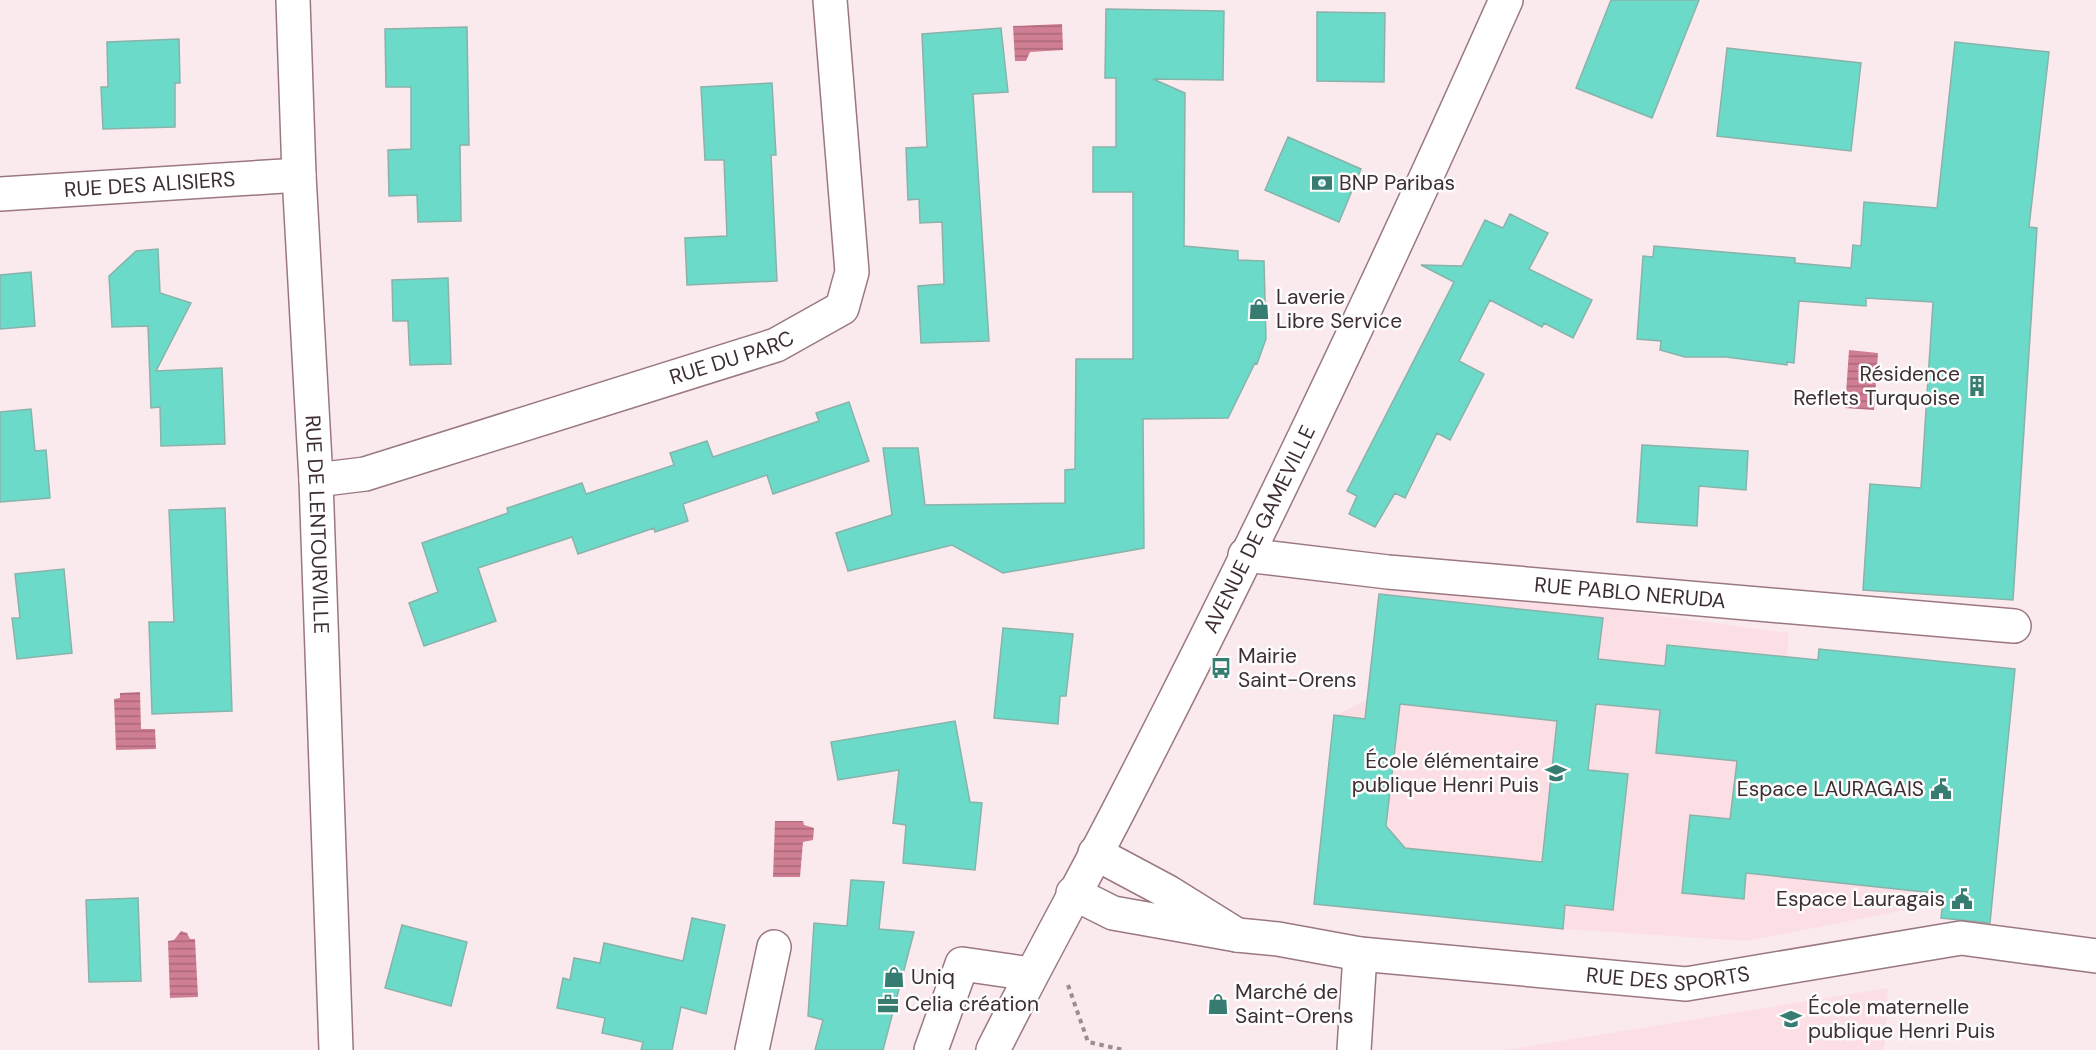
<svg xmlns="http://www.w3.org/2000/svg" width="2096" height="1050" viewBox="0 0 2096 1050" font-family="'DM Sans',sans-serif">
	<defs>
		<pattern id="water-rules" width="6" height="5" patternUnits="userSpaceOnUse" patternTransform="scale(1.5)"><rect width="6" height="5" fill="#d07e93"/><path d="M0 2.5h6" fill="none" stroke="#aa6879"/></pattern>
	</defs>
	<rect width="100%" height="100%" fill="#faeaed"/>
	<path fill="#fcdfe5" d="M1386,578L1788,633L1784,789L1944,894L1905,910L1747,941L1563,929L1522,924L1322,831L1334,716L1367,700L1379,594Z
		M1888,988L1884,1050H1505Z"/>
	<path fill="url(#water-rules)" d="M1062,24L1063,50L1030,52L1026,61H1015L1013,26Z
		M1849,350L1878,353L1874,410L1845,408Z
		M140,692L141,729H155L156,749L116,750L114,699L120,698V693Z
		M775,821H803L804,825L814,828L813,840L803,842L800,877H773Z
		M181,931L187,933L190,939H195L198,997L170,998L168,941L174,940Z"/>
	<path fill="#6cdac8" stroke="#89b2aa" stroke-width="1.5" fill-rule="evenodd" d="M1611,0H1699L1652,118L1576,88Z
		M1106,9L1224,11L1223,80L1153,79L1185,93L1184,246L1238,251V260L1264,261L1266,339L1257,364L1255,363L1228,418L1143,419L1144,548L1003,573L952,545L848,571L836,533L892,515L883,448H918L925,505L1065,503V470L1075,469L1076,359H1133V192H1093V147H1116V78H1105Z
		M1317,12L1385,13L1384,82L1317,81Z
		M467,27L469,145H460L461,221L418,222L417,195L389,196L388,150L411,149V87H386L385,29Z
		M1001,28L1008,92L973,94L989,341L921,343L918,286L944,284L942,222L920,223L919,199L908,200L906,148L927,147L922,34Z
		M179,39L180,83H175V127L103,129L101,87H108L107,42Z
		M1955,42L2049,52L2029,227L2037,228L2013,600L1863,590L1870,484L1921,488L1933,302L1866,298V306L1799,301L1794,363L1787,362V365L1726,357H1685L1660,350L1661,341L1637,339L1643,256L1653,257L1654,246L1795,258V263L1851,268L1853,245L1861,246L1864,202L1937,208Z
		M1727,48L1861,63L1851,151L1717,136Z
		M772,83L776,155H771L777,281L687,285L685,238L727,236L724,160H705L701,87Z
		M1288,137L1361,169L1339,222L1265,190Z
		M1510,214L1548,233L1529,269L1592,300L1573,338L1544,323L1542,327L1490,300L1459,361L1484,374L1450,440L1437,433L1405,498L1395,493L1375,527L1349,514L1357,496L1347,491L1454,282L1421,265L1462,266L1485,220L1503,228Z
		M158,249L160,293L191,303L156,371L222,368L225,444L161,446L160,407L151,408L148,326L112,327L109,276L136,251Z
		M31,272L35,326L0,329V275Z
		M448,278L451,364L410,365L408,321H393L392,280Z
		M849,402L869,461L773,494L767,475L683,504L688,521L655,532L654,528L578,554L572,537L478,568L496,621L424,646L409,603L438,592L422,543L508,513L507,508L582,483L586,494L674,465L670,453L707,441L713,457L819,421L816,413Z
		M31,409L35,451L46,450L50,498L0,502V412Z
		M1642,445L1748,451L1746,490L1699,486L1697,526L1637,522Z
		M225,508L232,711L152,714L149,622H174L169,510Z
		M64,569L72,653L17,659L12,618H20L15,574Z
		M1379,594L1603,618L1598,659L1665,666L1667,645L1818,660L1819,649L2015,669L1990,923L1941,918L1944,894L1746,873L1744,899L1682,893L1690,815L1730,819L1737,761L1656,753L1660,710L1596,704L1588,770L1628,774L1613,910L1565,905L1563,929L1314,904L1334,715L1365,719ZM1400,704L1557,721L1542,862L1405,848L1386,826Z
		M1003,628L1073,634L1066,696H1060L1058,724L994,718Z
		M955,721L970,802L982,803L975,870L903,863L906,825L893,823L899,770L838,780L831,742Z
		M851,880L884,882L879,929L914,932L883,1050H815L823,1020L808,1016L814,923L847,926Z
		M138,898L141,981L89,982L86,900Z
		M692,918L725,925L706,1014L681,1007L672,1050H641L643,1042L602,1033L605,1018L557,1008L563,978L570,980L574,958L600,963L604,943L683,961Z
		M402,925L467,942L451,1006L385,988Z"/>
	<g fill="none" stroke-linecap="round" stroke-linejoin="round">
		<defs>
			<g id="minor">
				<path id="s1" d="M293,0L299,175L316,480L336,1050"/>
				<path id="s2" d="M0,194L299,175"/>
				<path id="s3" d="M316,480L365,474L776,345L842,308L852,272L830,0"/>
				<path id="s4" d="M1245,555L1388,572L2014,626"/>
				<path d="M1073,893L1113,913L1237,935L1168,892L1095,853"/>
				<path id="s5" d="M1237,935L1278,939L1360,954L1686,984L1961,938L2096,956"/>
				<path d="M752,1050L774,947"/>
				<path d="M931,1050L962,964L1031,974"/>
				<path d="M1354,1050L1360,954"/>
			</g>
			<g id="major">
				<path id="s6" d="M993,1050C1035,966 1081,884 1124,800C1259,538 1386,270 1506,0"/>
			</g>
		</defs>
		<use href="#minor" stroke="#9b7880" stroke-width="36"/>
		<use href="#major" stroke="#9b7880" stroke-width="36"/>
		<path stroke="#9d8d90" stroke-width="4" stroke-dasharray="4.5 4.5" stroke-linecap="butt" d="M1068,985L1088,1042L1124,1050"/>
		<use href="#minor" stroke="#fff" stroke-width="33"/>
		<use href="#major" stroke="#fff" stroke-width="33"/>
	</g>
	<defs>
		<symbol id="bank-bare" viewBox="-9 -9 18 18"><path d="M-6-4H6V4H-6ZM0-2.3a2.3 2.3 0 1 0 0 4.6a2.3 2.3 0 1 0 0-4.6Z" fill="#377c71" stroke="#fcfcfc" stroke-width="2.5" paint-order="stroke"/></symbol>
		<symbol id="shop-bare" viewBox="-9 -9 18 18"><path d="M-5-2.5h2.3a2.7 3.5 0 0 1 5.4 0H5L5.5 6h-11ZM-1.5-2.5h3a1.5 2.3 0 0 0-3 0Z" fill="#377c71" stroke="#fcfcfc" stroke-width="2.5" paint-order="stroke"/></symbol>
		<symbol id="building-bare" viewBox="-9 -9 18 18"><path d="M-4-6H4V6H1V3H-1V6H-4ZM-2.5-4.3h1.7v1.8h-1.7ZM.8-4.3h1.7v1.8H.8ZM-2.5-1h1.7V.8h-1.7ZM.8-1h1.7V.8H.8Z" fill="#377c71" stroke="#fcfcfc" stroke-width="2.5" paint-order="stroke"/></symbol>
		<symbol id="bus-bare" viewBox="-9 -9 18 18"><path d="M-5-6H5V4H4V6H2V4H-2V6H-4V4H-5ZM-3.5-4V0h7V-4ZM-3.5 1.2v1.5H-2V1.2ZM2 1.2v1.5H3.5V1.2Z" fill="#377c71" stroke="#fcfcfc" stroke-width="2.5" paint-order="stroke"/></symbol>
		<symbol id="school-bare" viewBox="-9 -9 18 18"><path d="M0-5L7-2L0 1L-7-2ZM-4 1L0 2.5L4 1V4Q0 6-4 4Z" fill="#377c71" stroke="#fcfcfc" stroke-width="2.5" paint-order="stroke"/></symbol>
		<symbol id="civic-bare" viewBox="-9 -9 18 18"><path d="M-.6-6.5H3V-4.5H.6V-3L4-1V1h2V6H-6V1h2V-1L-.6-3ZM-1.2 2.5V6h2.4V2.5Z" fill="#377c71" stroke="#fcfcfc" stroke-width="2.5" paint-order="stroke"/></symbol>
		<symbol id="office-bare" viewBox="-9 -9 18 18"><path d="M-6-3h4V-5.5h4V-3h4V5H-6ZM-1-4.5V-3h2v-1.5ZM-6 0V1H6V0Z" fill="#377c71" stroke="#fcfcfc" stroke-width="2.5" paint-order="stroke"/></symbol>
	</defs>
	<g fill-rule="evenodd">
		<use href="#bank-bare" x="1307" y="168" width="30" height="30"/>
		<use href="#shop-bare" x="1244" y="294" width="30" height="30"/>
		<use href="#building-bare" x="1962" y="371" width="30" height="30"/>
		<use href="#bus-bare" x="1206" y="653" width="30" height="30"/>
		<use href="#school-bare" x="1541" y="758" width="30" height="30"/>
		<use href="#civic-bare" x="1926" y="774" width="30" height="30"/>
		<use href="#civic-bare" x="1947" y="884" width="30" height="30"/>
		<use href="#shop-bare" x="879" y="962" width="30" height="30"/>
		<use href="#office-bare" x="873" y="989" width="30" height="30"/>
		<use href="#shop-bare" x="1203" y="989" width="30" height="30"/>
		<use href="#school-bare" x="1776" y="1004" width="30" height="30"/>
	</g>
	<g text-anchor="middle" stroke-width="5" stroke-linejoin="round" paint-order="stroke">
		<g font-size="21" fill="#3d2e31" stroke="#fcfcfc" text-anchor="start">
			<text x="1339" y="190">BNP Paribas</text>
			<text x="1276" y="304">Laverie<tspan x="1276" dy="24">Libre Service</tspan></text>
			<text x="1960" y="381" text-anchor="end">Résidence<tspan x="1960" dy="24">Reflets Turquoise</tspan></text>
			<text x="1238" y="663">Mairie<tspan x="1238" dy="24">Saint-Orens</tspan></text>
			<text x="1539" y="768" text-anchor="end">École élémentaire<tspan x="1539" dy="24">publique Henri Puis</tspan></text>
			<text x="1924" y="796" text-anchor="end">Espace LAURAGAIS</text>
			<text x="1945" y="906" text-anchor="end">Espace Lauragais</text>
			<text x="911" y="984">Uniq</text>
			<text x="1235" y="999">Marché de<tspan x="1235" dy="24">Saint-Orens</tspan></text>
			<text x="905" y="1011">Celia création</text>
			<text x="1808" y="1014">École maternelle<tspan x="1808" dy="24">publique Henri Puis</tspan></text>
		</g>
		<g font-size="21" fill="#3d2e31" stroke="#fcfcfc">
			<text dy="7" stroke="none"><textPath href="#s2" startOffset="150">RUE DES ALISIERS</textPath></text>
			<text dy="7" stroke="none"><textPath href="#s3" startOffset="434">RUE DU PARC</textPath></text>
			<text dy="7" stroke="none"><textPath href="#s1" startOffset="525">RUE DE LENTOURVILLE</textPath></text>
			<text dy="7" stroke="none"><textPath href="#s6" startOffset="585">AVENUE DE GAMEVILLE</textPath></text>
			<text dy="7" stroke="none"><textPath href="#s4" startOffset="387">RUE PABLO NERUDA</textPath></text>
			<text dy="7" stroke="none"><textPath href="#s5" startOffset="434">RUE DES SPORTS</textPath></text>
		</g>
	</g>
</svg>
